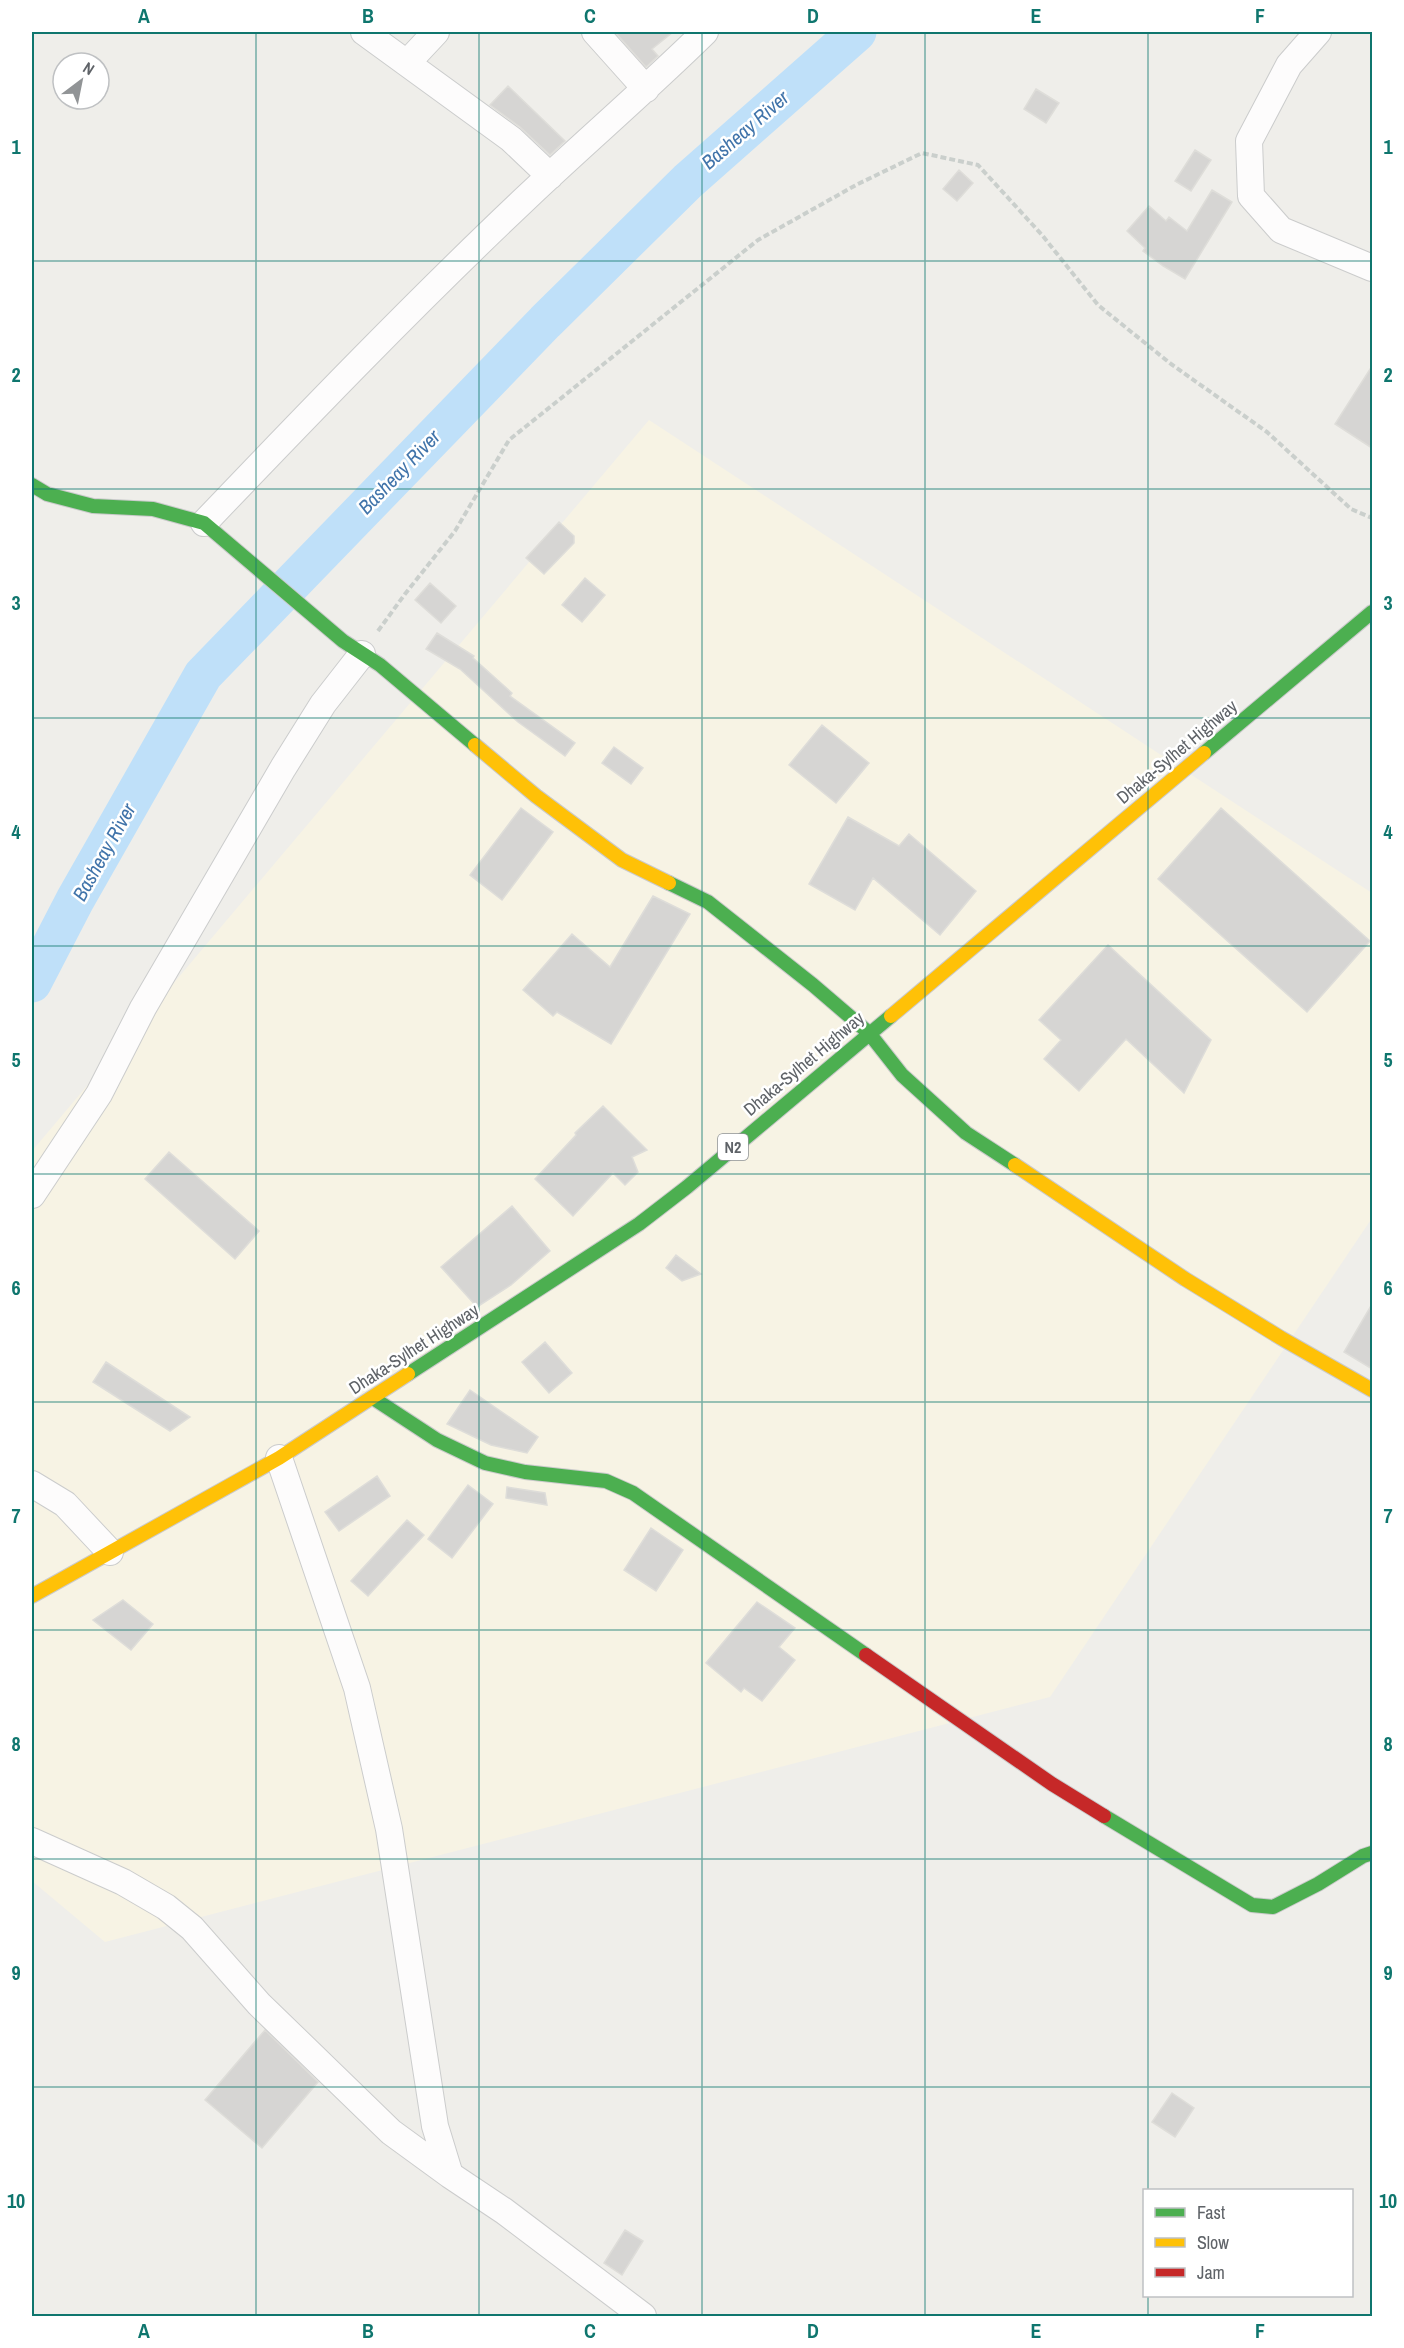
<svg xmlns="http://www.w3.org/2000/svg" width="1404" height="2348" viewBox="0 0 1404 2348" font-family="'Archivo Narrow',sans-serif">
	<rect width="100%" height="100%" fill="#efeeea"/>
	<path fill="#f7f3e4" d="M649,420L1372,893V1218L1050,1697L105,1942L32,1881V1151Z"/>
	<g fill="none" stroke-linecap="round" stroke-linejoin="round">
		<path stroke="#bfe0f9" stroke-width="39" d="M32,983L75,900L203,675L545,322L688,181L857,32"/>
	</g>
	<path fill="#d6d5d3" stroke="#deddd9" stroke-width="1.5" d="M615,32H673L652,49L658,56L646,67Z
		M508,86L565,141L550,155L520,127L490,105Z
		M1036,89L1059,103L1046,123L1024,109Z
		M1195,150L1211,160L1191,191L1175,181Z
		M959,170L973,183L957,201L943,189Z
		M1212,190L1232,202L1185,279L1163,266L1143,251L1145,248L1127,231L1149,206L1166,221L1169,217L1187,231Z
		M1372,366V448L1335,424Z
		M559,522L574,536V543L544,574L526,558Z
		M585,578L605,595L582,622L562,605Z
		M430,583L456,606L441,623L415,600Z
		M437,633L474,656L473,658L512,693L510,696L575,743L565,756L518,722L460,669L426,649Z
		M822,725L869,763L836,803L789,765Z
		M614,747L643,768L631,784L602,763Z
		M521,808L553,832L502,900L470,875Z
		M1221,808L1370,941L1307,1012L1158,879Z
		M848,817L899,846L909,834L976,891L940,935L873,878L855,910L809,884Z
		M653,896L690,914L611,1044L557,1012L553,1016L523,990L572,934L610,967Z
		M1108,945L1211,1040L1184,1093L1126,1039L1079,1091L1044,1059L1061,1040L1039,1020Z
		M603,1106L647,1150L632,1157L638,1172L625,1185L613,1173L573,1216L535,1179L576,1135L575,1133Z
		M169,1152L259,1231L235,1259L145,1179Z
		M512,1206L550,1251L511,1285L477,1307L441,1267Z
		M676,1255L701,1274L682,1281L666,1268Z
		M1372,1304V1369L1344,1352Z
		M545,1342L572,1373L549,1393L522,1362Z
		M106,1362L190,1417L170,1431L93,1382Z
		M470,1390L538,1437L527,1453L491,1445L447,1424Z
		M377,1476L390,1496L339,1531L325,1512Z
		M468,1485L493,1504L452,1558L428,1539Z
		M507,1487L545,1493L547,1505L506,1498Z
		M407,1520L424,1535L368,1596L351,1581Z
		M651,1528L683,1550L656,1591L624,1570Z
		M123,1600L153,1624L131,1650L93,1620Z
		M757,1602L795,1628L779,1647L795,1660L762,1701L744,1688L741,1692L706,1663Z
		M265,2030L318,2082L262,2148L205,2100Z
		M1172,2093L1194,2108L1175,2137L1152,2122Z
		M625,2230L643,2241L622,2275L604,2263Z"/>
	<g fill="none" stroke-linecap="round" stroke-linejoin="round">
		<defs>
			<path id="street" d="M364,32L511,139L550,176
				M595,32L646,89
				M1318,32L1289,65L1249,141L1251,196L1281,230L1372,268
				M407,63L436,32
				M204,523C309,413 415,303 526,198C585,142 647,89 705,32
				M32,1195L99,1094L143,1008L283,768L323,704L362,654
				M279,1458L357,1688L389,1829L435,2126L450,2175L504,2211L643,2316
				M32,1484L65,1504L110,1552
				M32,1841L123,1882L166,1907L192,1928L259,2004L391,2132L450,2175"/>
			<path id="fast" d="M32,485L47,494L93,506L153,509L204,523L343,641L380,665L475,745
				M1204,753L1372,612
				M669,883L708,902L813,985L869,1033L902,1075L966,1133L1015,1165
				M408,1374L639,1224L687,1187L891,1016
				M373,1398L437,1440L485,1463L525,1472L606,1481L633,1493L866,1655
				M1104,1816L1252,1905L1273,1907L1318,1884L1363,1856L1372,1853"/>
			<path id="slow" d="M475,745L536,796L622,860L669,883
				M891,1016L1204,753
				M1015,1165L1185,1279L1281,1338L1372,1390
				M32,1596L279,1458L408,1374"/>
			<path id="jam" d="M866,1655L1052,1784L1104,1816"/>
		</defs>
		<use href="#street" stroke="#cbcccc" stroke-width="28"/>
		<use href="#fast" stroke="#cacacb" stroke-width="16"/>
		<use href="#slow" stroke="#cacacb" stroke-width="16"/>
		<use href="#jam" stroke="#cacacb" stroke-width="16"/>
		<path stroke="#cacfcc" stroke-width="4" stroke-dasharray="6 3" stroke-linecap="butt" d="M378,631L405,594L455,531L509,440L758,240L856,185L922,153L978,165L1042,235L1098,305L1171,364L1267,432L1351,509L1372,518"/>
		<use href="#street" stroke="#fdfcfc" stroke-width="26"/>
		<use href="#fast" stroke="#4caf50" stroke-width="14"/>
		<use href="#slow" stroke="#ffc107" stroke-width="14"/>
		<use href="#jam" stroke="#c62828" stroke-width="14"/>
	</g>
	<path fill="none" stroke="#0f766e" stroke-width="1.5" stroke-opacity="0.55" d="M256,32V2316M479,32V2316M702,32V2316M925,32V2316M1148,32V2190M32,261H1372M32,489H1372M32,718H1372M32,946H1372M32,1174H1372M32,1402H1372M32,1630H1372M32,1859H1372M32,2087H1372M1148,2296V2316"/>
	<g text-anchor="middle" stroke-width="5" stroke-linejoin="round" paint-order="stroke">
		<rect fill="#fff" stroke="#8f9295" stroke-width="1.5" x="718" y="1134" width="30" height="26" rx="4.5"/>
		<g font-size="16" font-weight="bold" fill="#5f6368">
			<text x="733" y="1153">N2</text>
		</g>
		<g font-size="18" fill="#5f6368" stroke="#fff">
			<text transform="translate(1177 752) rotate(-40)" y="6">Dhaka-Sylhet Highway</text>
			<text transform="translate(804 1064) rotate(-40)" y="6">Dhaka-Sylhet Highway</text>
			<text transform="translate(414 1349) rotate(-33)" y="6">Dhaka-Sylhet Highway</text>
		</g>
		<g font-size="20" font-style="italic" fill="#4174aa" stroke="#fff">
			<text transform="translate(745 130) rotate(-41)" y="7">Basheay River</text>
			<text transform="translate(399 472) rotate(-46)" y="7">Basheay River</text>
			<text transform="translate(104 852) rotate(-61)" y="7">Basheay River</text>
		</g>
	</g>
	<rect width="1404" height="2348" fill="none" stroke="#ffffff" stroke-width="66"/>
	<rect x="1143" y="2189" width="210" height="108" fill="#ffffff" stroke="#bfc1c3" stroke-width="1.5"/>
	<rect x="1155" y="2208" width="30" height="9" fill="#4caf50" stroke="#bfc1c3" stroke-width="1.5"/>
	<text x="1197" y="2219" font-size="18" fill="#5f6368">Fast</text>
	<rect x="1155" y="2238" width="30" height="9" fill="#ffc107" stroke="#bfc1c3" stroke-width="1.5"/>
	<text x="1197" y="2249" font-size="18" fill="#5f6368">Slow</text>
	<rect x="1155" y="2268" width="30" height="9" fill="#c62828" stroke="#bfc1c3" stroke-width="1.5"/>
	<text x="1197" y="2279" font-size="18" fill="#5f6368">Jam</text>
	<g transform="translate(81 81) rotate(32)"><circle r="28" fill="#ffffff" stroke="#bfc1c3" stroke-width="1.5"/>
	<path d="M0-4.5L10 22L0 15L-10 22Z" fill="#919496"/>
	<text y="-9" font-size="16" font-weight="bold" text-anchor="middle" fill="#5f6368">N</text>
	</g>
	<rect x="33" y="33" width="1338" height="2282" fill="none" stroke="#0f766e" stroke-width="2"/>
	<g font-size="20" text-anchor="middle" font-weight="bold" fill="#0f766e">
		<text x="144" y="23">A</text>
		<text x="368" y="23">B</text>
		<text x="590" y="23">C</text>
		<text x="813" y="23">D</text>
		<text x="1036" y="23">E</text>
		<text x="1260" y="23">F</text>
		<text x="16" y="154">1</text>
		<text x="1388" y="154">1</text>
		<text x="16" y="382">2</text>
		<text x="1388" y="382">2</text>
		<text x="16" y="610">3</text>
		<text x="1388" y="610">3</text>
		<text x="16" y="839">4</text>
		<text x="1388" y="839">4</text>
		<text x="16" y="1067">5</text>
		<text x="1388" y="1067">5</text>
		<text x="16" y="1295">6</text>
		<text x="1388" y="1295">6</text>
		<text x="16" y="1523">7</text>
		<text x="1388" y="1523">7</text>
		<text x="16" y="1751">8</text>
		<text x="1388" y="1751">8</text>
		<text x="16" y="1980">9</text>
		<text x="1388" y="1980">9</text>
		<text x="16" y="2208">10</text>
		<text x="1388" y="2208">10</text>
		<text x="144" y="2338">A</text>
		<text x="368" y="2338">B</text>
		<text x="590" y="2338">C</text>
		<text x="813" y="2338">D</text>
		<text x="1036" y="2338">E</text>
		<text x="1260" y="2338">F</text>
	</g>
</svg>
